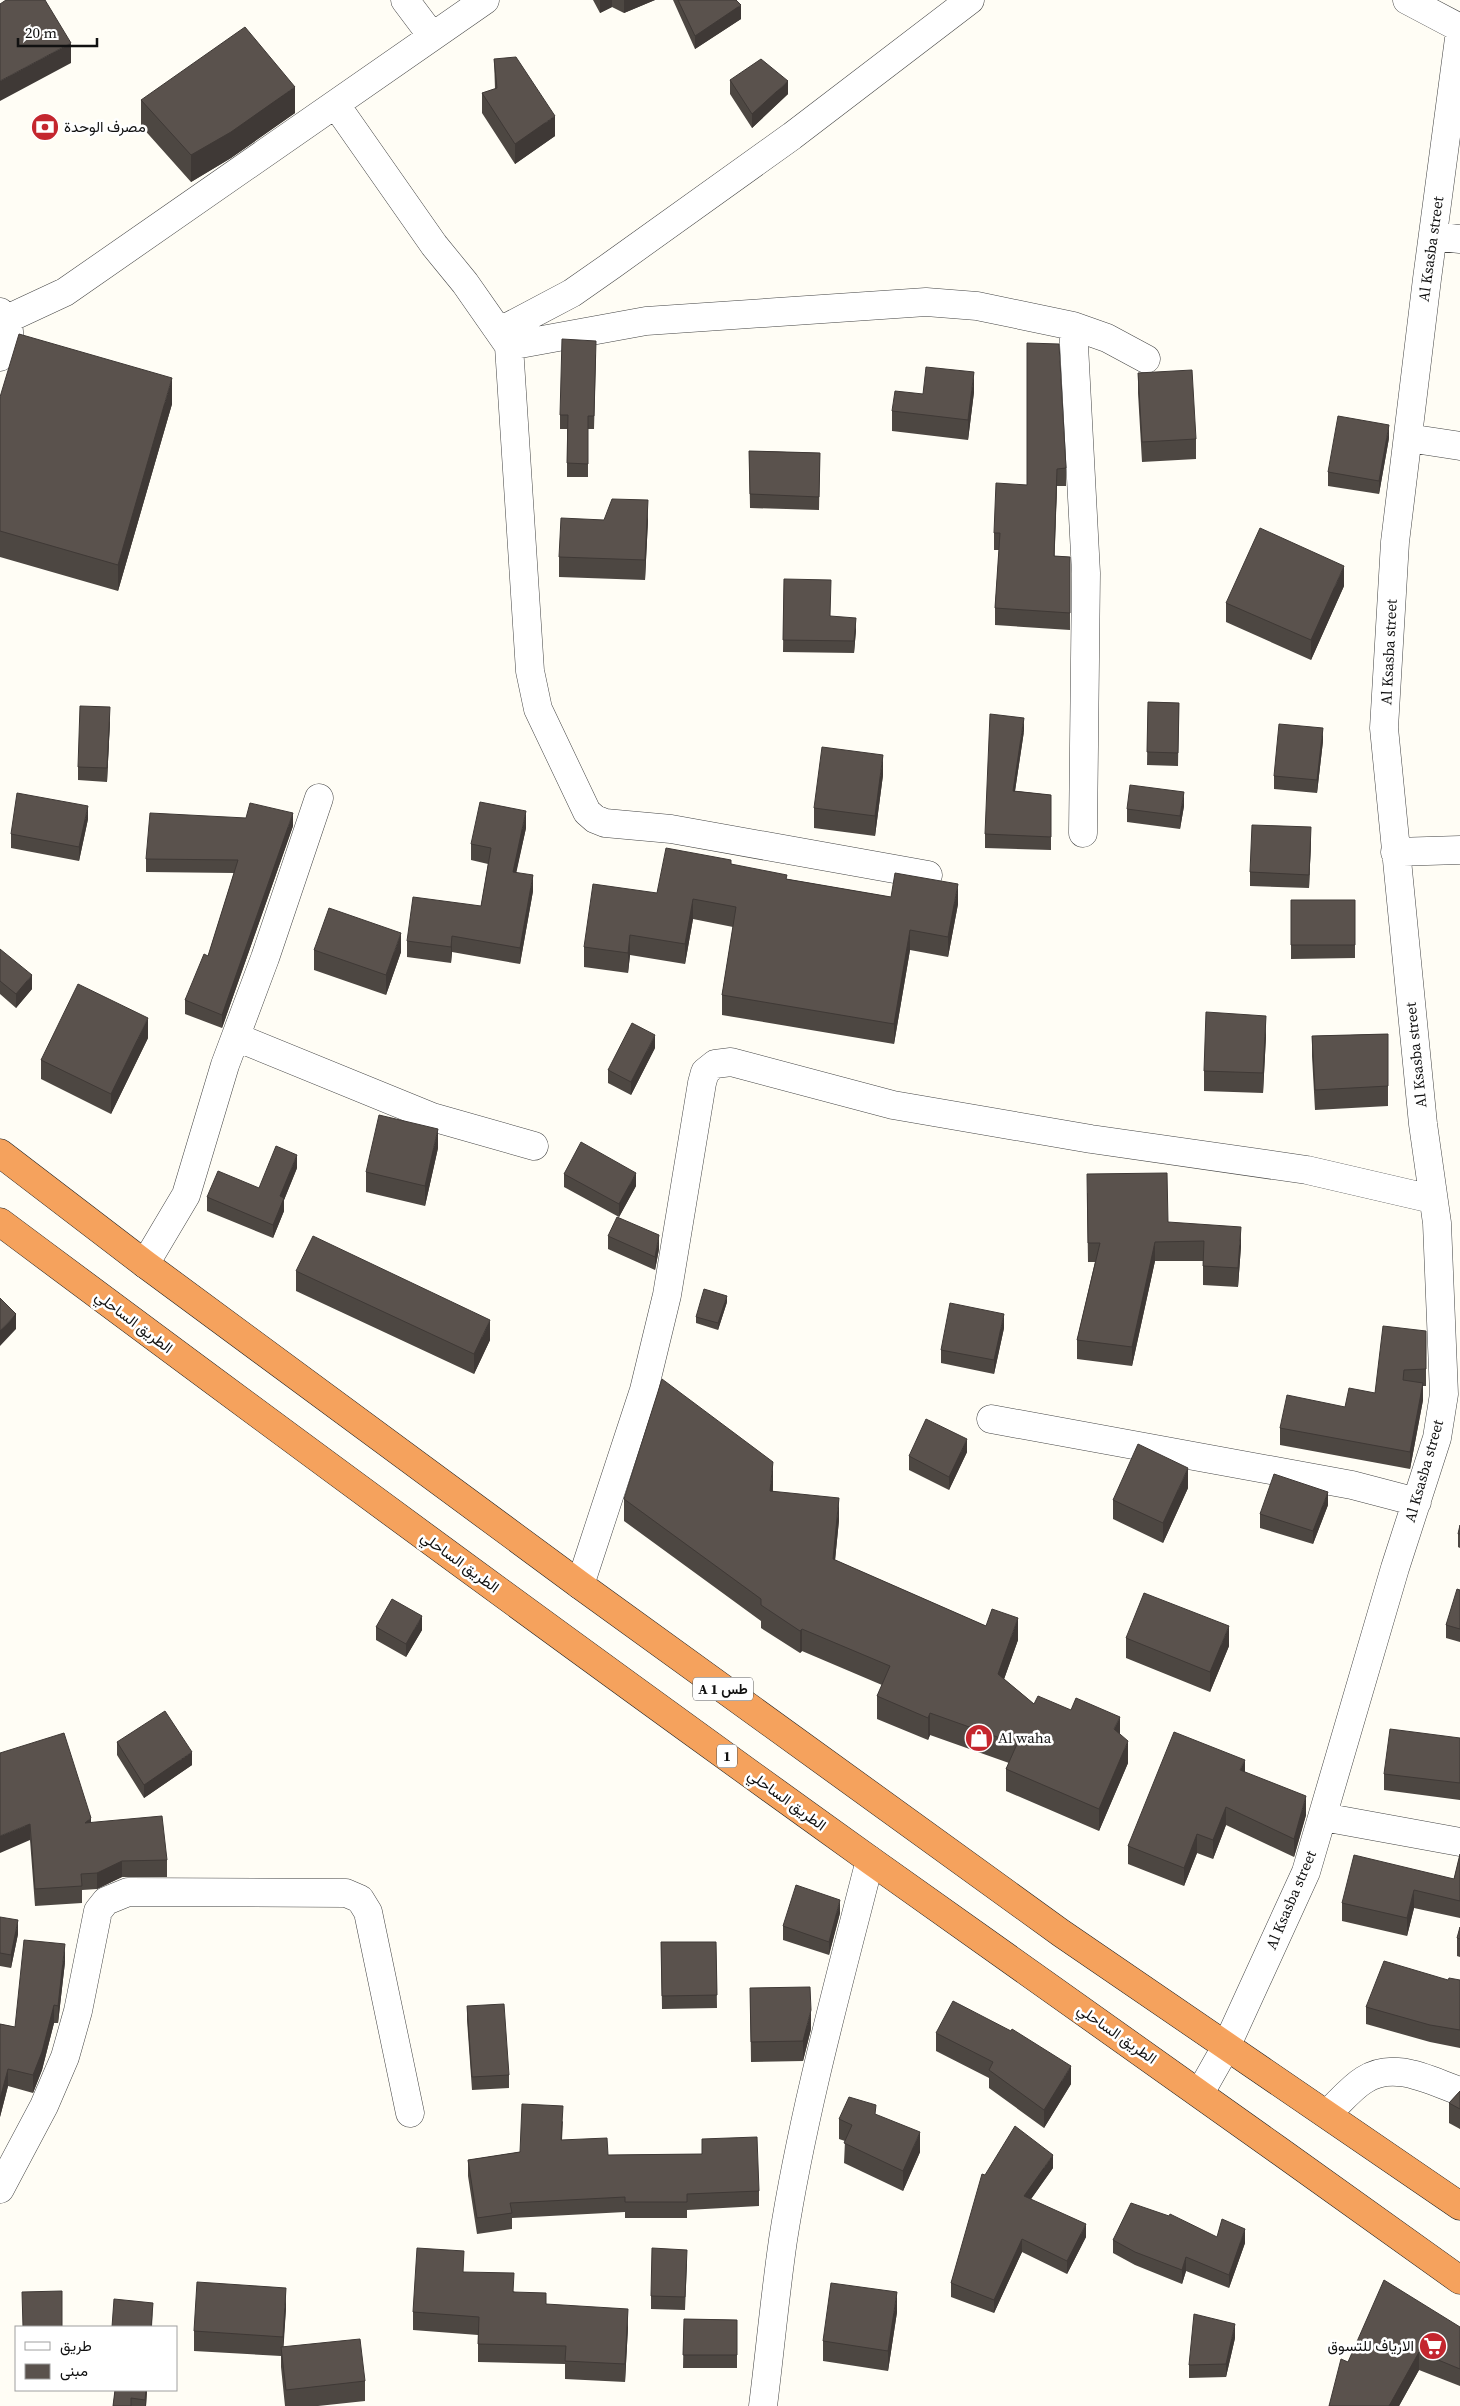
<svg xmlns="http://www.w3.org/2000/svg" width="1460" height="2406" viewBox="0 0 1460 2406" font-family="'Source Serif 4',Vazirmatn,serif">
	<rect width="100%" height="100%" fill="#fffdf5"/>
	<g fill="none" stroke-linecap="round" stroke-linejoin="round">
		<defs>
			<path id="minor" d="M405,0L432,36
				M1407,0L1460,28
				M336,105L434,245L465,283L509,346L530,671L538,709L587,812L595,819L605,823L671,829L928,875
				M1433,236L1460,239
				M0,312C12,326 13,343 0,357
				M7,319L65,292L485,0
				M1073,326L1086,573L1083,833
				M500,331L572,293L612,265L792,136L970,0
				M509,346L646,321L926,302L977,306L1073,326L1107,338L1146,359
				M1408,438L1460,446
				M1395,852L1460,850
				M236,1037L432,1117L534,1146
				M145,1264L186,1195L225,1065L265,958L319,798
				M991,1419L1352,1485L1417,1502
				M580,1585L644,1390L667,1295L702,1083L705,1072L715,1064L731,1062L893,1105L1091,1139L1307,1170L1432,1199
				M1323,1817L1460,1842
				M1200,2093L1226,2047L1306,1872L1395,1568L1437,1438L1444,1394L1437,1223L1423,1124L1384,728L1395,542L1427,279L1460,31
				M1327,2114C1339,2103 1351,2088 1364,2080C1394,2060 1430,2081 1460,2091
				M0,2189L44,2106L65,2057L78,2011L98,1911L106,1901L128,1892L346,1893L360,1899L368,1912L410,2113
				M763,2406C770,2351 775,2295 783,2240C803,2112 838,1986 870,1860"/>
			<path id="highway" d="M0,1153L145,1264L580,1585L1061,1933L1460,2206
				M0,1222C288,1437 577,1650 870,1860C1066,2000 1264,2139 1460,2280"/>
		</defs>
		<use href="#minor" stroke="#444" stroke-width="29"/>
		<use href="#highway" stroke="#222" stroke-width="29"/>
		<use href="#minor" stroke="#fff" stroke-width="28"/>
		<use href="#highway" stroke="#f5a25d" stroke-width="28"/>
	</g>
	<path fill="#4d4742" d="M593,0H655L624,13L612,7L600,13Z
		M673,0H736L741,19L695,49Z
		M494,59L555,136L515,164L482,113V93L495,89Z
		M730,80L788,94L752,128L730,94Z
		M141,100L295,113L231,158L191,182L141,126Z
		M1027,343L1066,468V486H1057L1054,556L1070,557V630L995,625V608L999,550H994V533L1027,485Z
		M596,354L594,429H588V477H567V429H560V415Z
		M1138,373L1196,439V459L1142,462L1138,393Z
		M974,392L968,440L892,431V411L923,394Z
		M0,397L172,404L118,591L0,557Z
		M1389,438L1379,494L1328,486V472Z
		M749,451L820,453L819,510L750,508Z
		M604,520H648L645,580L559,577V557Z
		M784,579L830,616L856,630L854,653L783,652Z
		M1344,586L1311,660L1226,622V603Z
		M1148,702L1179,703L1178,766L1147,765Z
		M110,721L107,782L78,780V767Z
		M1024,731L1015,791L1051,795V850L985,848V834Z
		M1323,741L1317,793L1274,789V776Z
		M883,775L875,836L814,828V808Z
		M1184,806L1180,829L1127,822V809Z
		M88,819L79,861L11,848V834Z
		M293,826L222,1028L185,1014V1000L208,956L234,873L146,872V859Z
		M526,828L516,872L533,891L520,964L452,952L451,963L407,957V941L481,906L488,864L471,860V844Z
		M1311,841L1309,888L1250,886V872Z
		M731,864L787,879L891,897L958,904L948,957L910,950L894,1044L722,1015V995L733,927L693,919L685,964L630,955L628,973L584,967V947L657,893Z
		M1291,900H1355V958L1291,959Z
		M0,949L32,989L16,1008L0,994Z
		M314,950L401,952L386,995L314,970Z
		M1388,1034V1106L1315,1110L1312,1056V1036Z
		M1266,1036L1263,1093L1204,1091V1071Z
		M148,1038L111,1114L41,1079V1060Z
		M655,1048L631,1095L608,1083V1070Z
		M438,1148L425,1206L366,1192V1172Z
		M297,1168L284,1200V1211L273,1238L207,1211V1197L259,1188Z
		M564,1174L636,1186L619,1217L564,1187Z
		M1087,1193L1168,1222L1241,1246L1238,1287L1203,1285V1261H1155L1132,1366L1077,1359V1340L1095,1262H1088Z
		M608,1236L659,1249L655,1270L608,1249Z
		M296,1271L490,1340L474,1374L296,1291Z
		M727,1302L718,1330L696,1323V1317Z
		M1004,1328L994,1374L941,1363V1350Z
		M1426,1331V1386H1423V1400L1410,1469L1280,1445V1428L1345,1407L1375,1393Z
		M967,1452L949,1490L909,1470V1456Z
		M773,1484V1491L839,1520L835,1560L1018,1640L1004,1679L1034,1704L1120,1734L1128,1763L1099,1831L1006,1791V1769L1009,1763L930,1735L928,1740L877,1719V1696L882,1685L802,1651L800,1653L761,1628V1621L624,1521V1499Z
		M1188,1488L1163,1543L1113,1519V1500Z
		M1328,1505L1313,1544L1260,1528V1514Z
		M1460,1525V1548L1458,1547V1534Z
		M1460,1590V1642L1446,1638V1625Z
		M376,1627L422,1630L406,1657L376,1640Z
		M1126,1638L1229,1646L1210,1692L1126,1658Z
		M1460,1738V1800L1384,1790V1774Z
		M117,1742L192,1765L144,1798L117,1755Z
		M0,1753L91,1822L167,1860V1877H122L97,1889L82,1890V1903L35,1906L30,1840Z
		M1245,1772L1306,1815L1294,1857L1226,1825L1213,1859L1197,1853L1184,1886L1128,1864V1846Z
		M1460,1854V1918L1414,1908L1407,1936L1342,1921V1903L1454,1879Z
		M840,1913L829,1955L783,1940V1926Z
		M0,1917L18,1934L11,1968L0,1966Z
		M1460,1927V1957L1457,1956V1938Z
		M661,1942H716L717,2008L662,2009Z
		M65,1962L58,2023H54L42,2070L33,2093L8,2086L0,2117V2024L15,2027Z
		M1448,1980H1460V2048L1430,2042L1366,2024V2007Z
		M750,1988L811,2029L803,2061L751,2062Z
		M467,2006L509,2075V2088L472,2090L467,2020Z
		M936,2033L1071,2084L1044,2128L989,2088V2078L936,2051Z
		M1460,2091V2129L1449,2123V2103Z
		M876,2115L920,2152L903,2191L844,2163L845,2141L839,2139V2119Z
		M563,2121L562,2140L608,2155L702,2154V2139L759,2191V2206L687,2210V2218H625V2212L512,2218V2229L477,2234L468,2176V2160L520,2152Z
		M1053,2168L1031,2199L1086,2237L1067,2274L1022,2252L994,2313L951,2297V2283L985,2175Z
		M1217,2237L1245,2243L1229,2288L1186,2271L1182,2284L1135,2265L1113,2253V2240Z
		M687,2263L685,2310L651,2309V2296Z
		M464,2272L546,2304L628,2327L625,2382L565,2379V2364L478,2362V2335L413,2330V2312Z
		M286,2308L283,2347L365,2381V2401L318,2406H285L281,2367V2356L194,2351V2331Z
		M897,2312L888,2371L823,2361V2341Z
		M684,2319L737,2320V2368H683Z
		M1460,2327V2386L1419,2370L1399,2406H1329L1348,2362Z
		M1235,2338L1226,2377L1189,2378V2365Z
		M115,2390H147L146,2406H113Z"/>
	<path fill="#3f3936" d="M600,0H612V7L600,13Z
		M624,0H655L624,13Z
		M741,5V19L695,49V36Z
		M71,43V63L0,101V81Z
		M788,81V94L752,128V114Z
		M295,87V113L231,158L191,182V155Z
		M555,116V136L515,164V144Z
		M974,372V392L968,440V420Z
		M172,378V404L118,591V565Z
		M1389,425V438L1379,494V481Z
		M1057,469V486L1054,574V556Z
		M648,500V520L645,580V560Z
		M1344,566V586L1311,660V640Z
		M856,618V630L854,653V641Z
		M110,707V721L107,782V768Z
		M1024,718V731L1013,804V791Z
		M1323,728V741L1317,793V780Z
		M883,755V775L875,836V816Z
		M1184,792V806L1180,829V816Z
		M88,806V819L79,861V847Z
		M526,811V828L513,888V872Z
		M293,813V826L222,1028V1015Z
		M1311,827V841L1309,888V875Z
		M533,875V891L520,964V948Z
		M958,884V904L948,957V937Z
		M693,899V919L685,964V944Z
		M910,930V950L894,1044V1024Z
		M401,933V952L386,995V975Z
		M630,935V955L628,973V953Z
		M452,936V952L451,963V947Z
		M32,975V989L16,1008V994Z
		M1266,1016V1036L1263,1093V1073Z
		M148,1018V1038L111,1114V1094Z
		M655,1035V1048L631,1095V1082Z
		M438,1129V1148L425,1206V1186Z
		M297,1155V1168L284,1200V1211L273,1238V1225L280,1196Z
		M636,1173V1186L619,1217V1204Z
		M1241,1227V1246L1238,1287V1268Z
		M659,1235V1249L655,1270V1257Z
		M1155,1242V1261L1132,1366V1347Z
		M727,1296V1302L718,1330V1323Z
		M16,1314V1329L0,1346V1331Z
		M1004,1314V1328L994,1374V1360Z
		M490,1320V1340L474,1374V1354Z
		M1423,1383V1400L1410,1469V1452Z
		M967,1439V1452L949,1490V1477Z
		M773,1462V1484L770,1513V1491Z
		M1188,1468V1488L1163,1543V1523Z
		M1328,1492V1505L1313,1544V1531Z
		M839,1498V1520L833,1581V1559Z
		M422,1616V1630L406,1657V1644Z
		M1018,1618V1640L998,1696V1674Z
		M1229,1626V1646L1210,1692V1672Z
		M802,1629V1651L800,1653V1631Z
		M930,1713V1735L928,1740V1718Z
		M1120,1717V1739L1114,1729Z
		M1128,1741V1763L1099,1831V1809Z
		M192,1752V1765L144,1798V1785Z
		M1245,1760V1778L1240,1770Z
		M1306,1796V1815L1294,1857V1839Z
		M1226,1807V1825L1213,1859V1840Z
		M91,1818V1835L85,1823Z
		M30,1824V1840L0,1853V1836Z
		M1197,1834V1853L1184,1886V1868Z
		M122,1861V1877L97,1889V1873Z
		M1414,1890V1908L1407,1936V1918Z
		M840,1900V1913L829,1955V1942Z
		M18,1920V1934L11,1968V1955Z
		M65,1944V1962L58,2023V2006Z
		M54,2005V2023L42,2070L33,2093V2075Z
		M811,2010V2029L803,2061V2041Z
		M1071,2066V2084L1044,2128V2110Z
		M8,2069V2086L0,2117V2099Z
		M920,2132V2152L903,2191V2171Z
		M1053,2155V2168L1024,2209V2196Z
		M1086,2224V2237L1067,2274V2261Z
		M1245,2229V2243L1229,2288V2275Z
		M1022,2239V2252L994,2313V2300Z
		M1186,2257V2271L1182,2284V2270Z
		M286,2288V2308L283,2356V2337Z
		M897,2292V2312L888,2371V2351Z
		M153,2303L152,2327H151Z
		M628,2309V2327L625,2382V2364Z
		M1235,2324V2338L1226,2377V2364Z
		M1419,2352V2370L1399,2406H1389Z
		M146,2390H147L146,2406H145Z"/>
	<path fill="#5a524d" stroke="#3f3936" d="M6,0H45L71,43L0,81V4Z
		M678,0H736L741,5L695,36Z
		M245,27L295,87L231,132L191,155L141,100Z
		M516,57L555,116L515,144L482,93L497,88L494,59Z
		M761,59L788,81L752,114L730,80Z
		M19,334L172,378L118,565L0,531V397Z
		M562,339L596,341L594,416H588V464L567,463L568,415H560Z
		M1027,343L1059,344L1066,468L1057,469L1054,556L1070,557V613L995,608L1000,533H994L996,483L1027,485Z
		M926,367L974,372L968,420L892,411L895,391L923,394Z
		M1192,370L1196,439L1142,442L1138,373Z
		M1338,416L1389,425L1379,481L1328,472Z
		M749,451L820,453L819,497L750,494Z
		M612,499L648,500L645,560L559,557L561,518L604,520Z
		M1260,528L1344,566L1311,640L1226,603Z
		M784,579L831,580L830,616L856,618L854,641L783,640Z
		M1148,702L1179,703L1178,753L1147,752Z
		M80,706L110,707L107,768L78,767Z
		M990,714L1024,718L1013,791L1051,795V837L985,834Z
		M1279,724L1323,728L1317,780L1274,776Z
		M822,747L883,755L875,816L814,808Z
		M1130,785L1184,792L1180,816L1127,809Z
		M17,793L88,806L79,847L11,834Z
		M480,802L526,811L513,872L533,875L520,948L452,936L451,947L407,941L413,897L481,906L491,848L471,844Z
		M250,803L293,813L222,1015L185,1000L204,954L208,956L238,860L146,859L150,813L246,818Z
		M1252,825L1311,827L1309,875L1250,872Z
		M666,848L731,860V864L787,875L786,879L891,897L895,873L958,884L948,937L910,930L894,1024L722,995L736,907L693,899L685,944L630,935L628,953L584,947L593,884L657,893Z
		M1291,900H1355V945H1291Z
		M329,908L401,933L386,975L314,950Z
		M0,949L32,975L16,994L0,981Z
		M78,984L148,1018L111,1094L41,1060Z
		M1206,1012L1266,1016L1263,1073L1204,1071Z
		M632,1023L655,1035L631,1082L608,1070Z
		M1388,1034V1086L1315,1090L1312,1036Z
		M379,1115L438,1129L425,1186L366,1172Z
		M581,1142L636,1173L619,1204L564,1174Z
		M276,1146L297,1155L280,1196L284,1198L273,1225L207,1197L218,1171L259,1188Z
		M1167,1173L1168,1222L1241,1227L1238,1268L1203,1266L1204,1241L1155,1242L1132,1347L1077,1340L1100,1243H1088L1087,1174Z
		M617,1217L659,1235L655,1257L608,1236Z
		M313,1236L490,1320L474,1354L296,1271Z
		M704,1289L727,1296L718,1323L696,1317Z
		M0,1298L16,1314L0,1331Z
		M950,1303L1004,1314L994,1360L941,1350Z
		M1383,1326L1426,1331V1369L1404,1370L1403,1380L1423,1383L1410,1452L1280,1428L1287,1395L1345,1407L1349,1388L1375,1393Z
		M662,1379L773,1462L770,1491L839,1498L833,1559L986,1626L992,1609L1018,1618L998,1674L1034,1704L1038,1696L1071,1710L1076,1698L1120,1717L1114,1729L1128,1741L1099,1809L1006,1769L1017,1744L930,1713L928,1718L877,1696L890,1666L802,1629L800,1631L761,1605V1599L624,1499Z
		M926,1419L967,1439L949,1477L909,1456Z
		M1138,1444L1188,1468L1163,1523L1113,1500Z
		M1274,1474L1328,1492L1313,1531L1260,1514Z
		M1460,1525V1534H1458Z
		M1457,1589L1460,1590V1629L1446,1625Z
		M1144,1593L1229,1626L1210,1672L1126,1638Z
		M392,1599L422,1616L406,1644L376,1627Z
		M165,1711L192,1752L144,1785L117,1742Z
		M1390,1729L1460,1738V1783L1384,1774Z
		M1174,1732L1245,1760L1240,1770L1306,1796L1294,1839L1226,1807L1213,1840L1197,1834L1184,1868L1128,1846Z
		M64,1733L91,1818L85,1823L162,1816L167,1860L122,1861L97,1873L81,1874L82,1886L35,1889L30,1824L0,1836V1753Z
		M1460,1854V1901L1414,1890L1407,1918L1342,1903L1354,1855L1454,1879Z
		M796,1885L840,1900L829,1942L783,1926Z
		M0,1917L18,1920L11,1955L0,1953Z
		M1460,1927V1939L1457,1938Z
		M24,1940L65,1944L58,2006L54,2005L42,2052L33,2075L8,2069L0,2099V2024L15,2027Z
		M661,1942H716L717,1995L662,1996Z
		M1384,1961L1448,1980L1449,1978L1460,1980V2030L1430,2025L1366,2007Z
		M810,1987L811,2010L803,2041L751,2042L750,1988Z
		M953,2001L1011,2031L1012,2029L1071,2066L1044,2110L989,2070L993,2062L936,2033Z
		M504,2004L509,2075L472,2077L467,2006Z
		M1460,2091V2109L1449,2103Z
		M849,2097L876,2105L875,2114L920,2132L903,2171L844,2143L852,2125L839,2119Z
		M522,2104L563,2106L561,2140L607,2138L608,2155L702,2154V2139L757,2137L759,2191L687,2194V2202H625V2197L510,2203L512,2213L477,2218L468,2160L520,2152Z
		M1015,2126L1053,2155L1024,2196L1086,2224L1067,2261L1022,2239L994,2300L951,2283L982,2174L985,2175Z
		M1131,2203L1169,2216L1170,2214L1217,2237L1222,2219L1245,2229L1229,2275L1186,2257L1182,2270L1135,2252L1113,2240Z
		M417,2248L464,2251L463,2272L514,2273L513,2292L546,2293V2304L628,2309L625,2364L565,2361L566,2346L478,2344L479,2317L413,2312Z
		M652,2248L687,2250L685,2297L651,2296Z
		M1384,2280L1460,2327V2369L1419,2352L1389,2406H1329L1341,2359L1348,2362Z
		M197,2282L286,2288L283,2337L194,2331Z
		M831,2283L897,2292L888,2351L823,2341Z
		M62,2291V2327H23L22,2292Z
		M114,2299L153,2303L151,2327H112Z
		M1194,2314L1235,2324L1226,2364L1189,2365Z
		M684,2319L737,2320V2355H683Z
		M360,2339L365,2381L286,2390L281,2347Z
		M115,2390H146L145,2400L131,2398V2406H113Z"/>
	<defs>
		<symbol id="bank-disc" viewBox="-11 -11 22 22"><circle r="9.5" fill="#c4262e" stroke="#fff"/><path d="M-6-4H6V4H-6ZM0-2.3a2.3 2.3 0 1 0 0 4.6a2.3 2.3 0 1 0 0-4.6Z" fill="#fff"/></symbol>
		<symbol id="shop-disc" viewBox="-11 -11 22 22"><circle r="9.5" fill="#c4262e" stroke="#fff"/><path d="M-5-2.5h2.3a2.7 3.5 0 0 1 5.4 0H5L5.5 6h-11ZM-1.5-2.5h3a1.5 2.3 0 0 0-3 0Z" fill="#fff"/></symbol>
		<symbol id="supermarket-disc" viewBox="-11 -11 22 22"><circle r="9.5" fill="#c4262e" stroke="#fff"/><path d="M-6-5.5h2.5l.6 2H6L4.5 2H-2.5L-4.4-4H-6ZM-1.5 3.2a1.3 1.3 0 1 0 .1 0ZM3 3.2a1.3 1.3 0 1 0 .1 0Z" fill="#fff"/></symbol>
	</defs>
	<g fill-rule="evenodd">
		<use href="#bank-disc" x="29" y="111" width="32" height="32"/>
		<use href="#shop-disc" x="963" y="1722" width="32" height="32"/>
		<use href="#supermarket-disc" x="1417" y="2330" width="32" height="32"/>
	</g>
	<g text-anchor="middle" stroke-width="5" stroke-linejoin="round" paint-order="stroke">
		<g fill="#fff" stroke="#585858" stroke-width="1">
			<rect x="693" y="1677.5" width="60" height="23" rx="4"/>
			<rect x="717" y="1744.5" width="20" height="23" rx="4"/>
		</g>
		<g font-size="14" font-weight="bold" fill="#111">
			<text x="723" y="1694">A 1 طس</text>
			<text x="727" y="1761">1</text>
		</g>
		<g font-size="15" fill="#111" stroke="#fff" text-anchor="start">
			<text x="64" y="132">مصرف الوحدة</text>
			<text x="998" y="1743">Al waha</text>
			<text x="1414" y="2351" text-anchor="end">الارياف للتسوق</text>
		</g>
		<g font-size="15" fill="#111" stroke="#fff">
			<text transform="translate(1431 249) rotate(-82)" y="5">Al Ksasba street</text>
			<text transform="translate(1389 652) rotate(-87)" y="5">Al Ksasba street</text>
			<text transform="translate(1416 1055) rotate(-96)" y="5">Al Ksasba street</text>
			<text transform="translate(134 1322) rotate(37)" y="5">الطريق الساحلي</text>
			<text transform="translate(1424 1471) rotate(-74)" y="5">Al Ksasba street</text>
			<text transform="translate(460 1562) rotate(36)" y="5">الطريق الساحلي</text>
			<text transform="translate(787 1800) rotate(36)" y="5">الطريق الساحلي</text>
			<text transform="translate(1291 1900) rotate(-67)" y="5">Al Ksasba street</text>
			<text transform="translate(1117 2034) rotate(35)" y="5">الطريق الساحلي</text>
		</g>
	</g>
	<rect x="15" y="2326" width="162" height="65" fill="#ffffff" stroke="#a0a0a0"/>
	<rect x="25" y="2342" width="25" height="8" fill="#ffffff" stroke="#a0a0a0"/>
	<text x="60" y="2351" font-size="15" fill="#111111">طريق</text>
	<rect x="25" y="2364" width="25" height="15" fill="#5a524d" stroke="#a0a0a0"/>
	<text x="60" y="2376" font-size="15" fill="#111111">مبنى</text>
	<path d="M18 38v8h79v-8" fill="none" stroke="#111111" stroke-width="2.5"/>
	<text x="25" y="38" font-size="15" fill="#111111" stroke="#ffffff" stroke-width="4" paint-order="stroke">20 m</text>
</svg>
